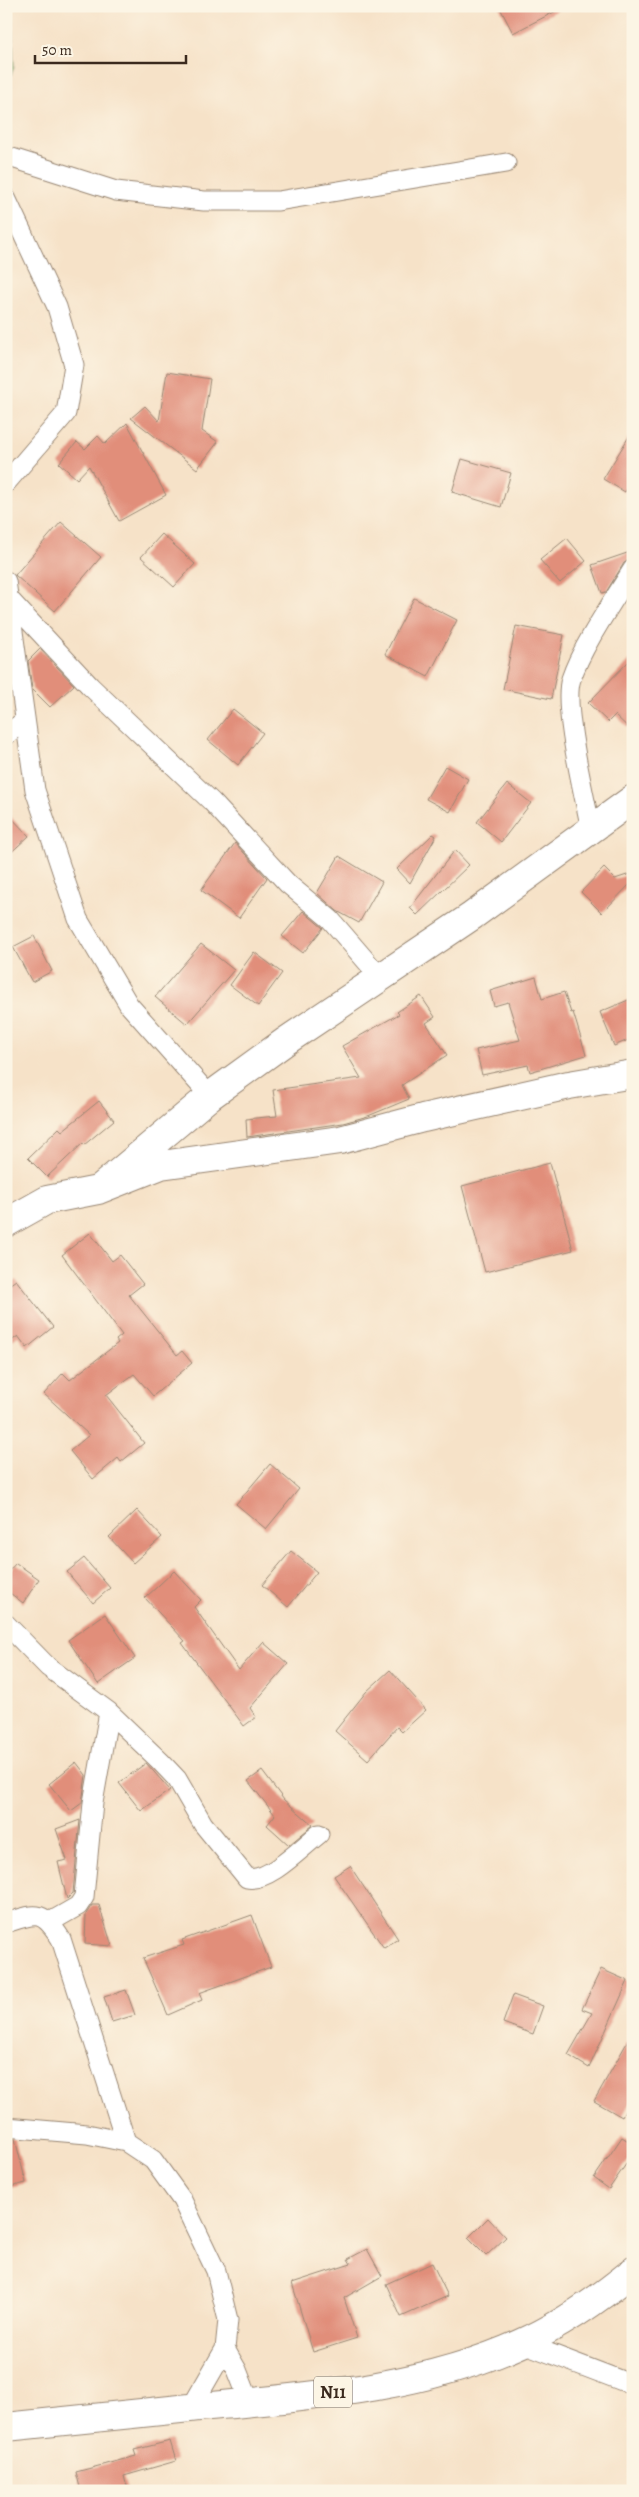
<svg xmlns="http://www.w3.org/2000/svg" width="639" height="2497" viewBox="0 0 639 2497" font-family="Alegreya,serif">
	<rect width="100%" height="100%" fill="#fcf5e5"/>
	<filter id="ink" filterUnits="userSpaceOnUse"><feTurbulence type="fractalNoise" baseFrequency=".02" numOctaves="2"/><feDisplacementMap in="SourceGraphic" scale="10" xChannelSelector="R" yChannelSelector="G"/><feConvolveMatrix kernelMatrix="1 2 1 2 8 2 1 2 1" color-interpolation-filters="sRGB"/></filter>
	<filter id="wash" filterUnits="userSpaceOnUse"><feTurbulence type="fractalNoise" baseFrequency=".0096" numOctaves="4" result="noise"/><feDisplacementMap in="SourceGraphic" scale="20" xChannelSelector="R" yChannelSelector="G"/><feGaussianBlur stdDeviation="1.12" result="paint"/><feColorMatrix in="noise" values="0 0 0 0 0 0 0 0 0 0 0 0 0 0 0 0 0 1.4 0 .05"/><feComposite in="paint" operator="in"/></filter>
	<g filter="url(#wash)">
		<rect width="100%" height="100%" fill="#f6e2c8"/>
		<path fill="#84b66f" stroke="#607046" d="M6,6H11L14,67L6,87Z"/>
		<g id="blocks">
			<path fill="#e18e7a" d="M499,6H566L513,33Z
				M167,372L210,379L202,431L218,442L197,469L131,418L145,406L159,421Z
				M127,423L166,495L119,521L89,466L77,479L59,463L77,442L85,449L98,436L105,444Z
				M633,430V479L625,492L603,479Z
				M462,459L511,473L501,507L452,492Z
				M61,522L101,557L55,611L15,575Z
				M162,534L195,564L174,587L141,557Z
				M567,538L586,561L560,583L540,560Z
				M633,551V558L624,563L606,592L602,593L592,565Z
				M414,598L457,620L428,677L385,654Z
				M516,626L564,635L551,699L503,689Z
				M40,649L74,685L50,707L32,689L28,661Z
				M633,657V732L615,715L608,722L588,703Z
				M233,709L263,733L238,765L208,740Z
				M445,766L468,779L450,812L426,799Z
				M507,784L531,803L501,842L477,822Z
				M6,812L29,836L6,857Z
				M433,834L436,836L410,883L397,869Z
				M235,843L267,878L239,918L201,890Z
				M455,850L469,865L417,915L410,908Z
				M339,856L382,882L359,923L337,911L317,893Z
				M604,868L615,879L633,873V881L602,913L581,892Z
				M303,911L323,928L303,953L282,936Z
				M34,936L52,971L32,982L13,947Z
				M201,944L234,970L187,1024L155,997Z
				M254,952L282,973L258,1006L230,985Z
				M536,977L542,999L564,992L571,1013L573,1012L586,1055L530,1072L528,1065L482,1075L476,1050L520,1040L508,1002L494,1006L490,991Z
				M421,996L435,1017L426,1023L447,1055L402,1085L409,1099L368,1116L343,1123L247,1137L246,1119L277,1116L273,1090L361,1078L342,1046L399,1014L397,1012Z
				M633,998V1038L614,1046L600,1012Z
				M99,1101L114,1120L84,1145L83,1143L47,1177L28,1158L59,1128L62,1131Z
				M550,1163L573,1250L485,1272L462,1186Z
				M90,1233L112,1261L120,1255L143,1284L129,1295L177,1355L182,1351L192,1363L153,1396L134,1374L106,1395L144,1443L121,1462L118,1458L93,1479L70,1451L89,1435L44,1394L63,1373L70,1380L118,1343L116,1340L122,1335L62,1255Z
				M16,1280L53,1327L27,1348L18,1336L6,1345V1287Z
				M270,1464L299,1489L266,1529L236,1504Z
				M137,1510L162,1537L133,1563L109,1537Z
				M291,1551L317,1572L288,1607L262,1585Z
				M84,1558L110,1588L93,1603L67,1572Z
				M16,1563L39,1579L23,1603L6,1590V1574Z
				M174,1571L201,1600L194,1607L239,1670L263,1642L288,1664L250,1708L256,1717L244,1726L182,1643L185,1641L145,1598Z
				M105,1614L135,1658L98,1684L68,1640Z
				M390,1670L426,1710L402,1732L397,1727L368,1760L335,1731L366,1692Z
				M76,1762L86,1775L82,1803L71,1811L49,1784Z
				M146,1763L170,1790L141,1811L119,1783Z
				M262,1771L284,1800L313,1825L289,1845L267,1825L275,1815L248,1781Z
				M80,1820L73,1893L67,1899L58,1862L67,1860L56,1829Z
				M350,1866L398,1939L384,1948L334,1876Z
				M92,1905H99L112,1946L85,1944L86,1914Z
				M252,1915L271,1967L199,1993L202,2000L168,2015L143,1958L184,1945L182,1940Z
				M601,1969L628,1981L589,2068L568,2055L592,2013L582,2009Z
				M126,1990L135,2015L112,2022L104,1997Z
				M513,1995L543,2006L533,2034L503,2023Z
				M633,2032V2097L622,2117L594,2101Z
				M622,2137L633,2144V2154L609,2189L594,2178Z
				M6,2138L15,2139L26,2183L6,2188Z
				M488,2218L506,2237L486,2256L468,2238Z
				M367,2249L382,2276L344,2298L357,2338L313,2352L292,2283L351,2264L348,2259Z
				M432,2263L448,2296L401,2317L386,2284Z
				M170,2441L176,2461L124,2476L128,2491H81L76,2472L136,2456L134,2450Z"/>
		</g>
	</g>
	<g filter="url(#ink)">
		<use href="#blocks" fill-opacity="0" stroke="#988673" stroke-width="1"/>
		<g fill="none" stroke-linecap="round" stroke-linejoin="round">
			<defs>
				<path id="street" d="M6,156L116,191L204,201H278L506,163
					M6,198L57,307L74,365L66,413L6,483
					M6,581L35,790L78,919L129,1005L210,1096
					M9,599L90,686L212,802L288,884L330,919L380,977
					M6,735L24,721
					M591,830C585,798 562,706 571,679C582,646 614,600 633,569
					M6,1624L48,1667L109,1712L160,1761L177,1779L203,1824L247,1878C268,1883 301,1848 319,1834
					M50,1922L78,1906L84,1897L93,1803L109,1712
					M6,1923C37,1913 42,1909 61,1939L126,2142
					M6,2127L87,2134L126,2142L153,2160L182,2200L216,2271L228,2320L225,2349L237,2370L250,2403
					M523,2343L633,2385
					M191,2408L225,2349"/>
				<path id="secondary" d="M98,1190L210,1096L286,1041L472,916L633,799
					M6,1223L47,1200L98,1190L161,1165L340,1140L423,1118L569,1085L633,1074"/>
				<path id="highway" d="M6,2427C68,2421 129,2414 190,2408C302,2397 419,2390 522,2343C562,2325 599,2299 633,2271"/>
			</defs>
			<use href="#street" stroke="#988673" stroke-width="21"/>
			<use href="#secondary" stroke="#988673" stroke-width="30"/>
			<use href="#highway" stroke="#988673" stroke-width="30"/>
			<use href="#street" stroke="#fff" stroke-width="19"/>
			<use href="#secondary" stroke="#fff" stroke-width="28"/>
			<use href="#highway" stroke="#fff" stroke-width="28"/>
		</g>
	</g>
	<g text-anchor="middle" stroke-width="4" stroke-linejoin="round" paint-order="stroke">
		<rect fill="#fcf5e5" stroke="#75675a" stroke-width="1" x="314" y="2376.5" width="38" height="31" rx="4"/>
		<g font-size="18" font-weight="bold" fill="#3b2a1e">
			<text x="333" y="2398">N11</text>
		</g>
	</g>
	<rect width="639" height="2497" fill="none" stroke="#fcf5e5" stroke-width="25"/>
	<path d="M35 55v8h151v-8" fill="none" stroke="#3b2a1e" stroke-width="2.5"/>
	<text x="42" y="55" font-size="15" fill="#3b2a1e" stroke="#fcf5e5" stroke-width="4" paint-order="stroke">50 m</text>
</svg>
